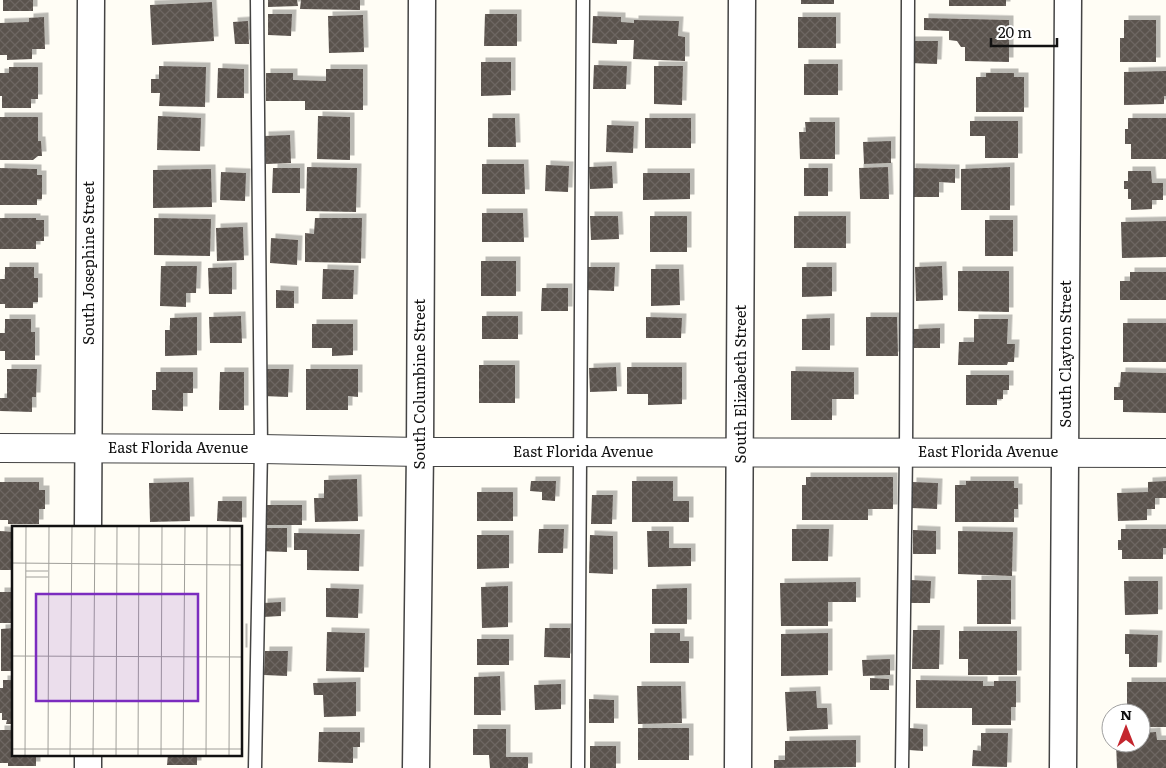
<svg xmlns="http://www.w3.org/2000/svg" width="1166" height="768" viewBox="0 0 1166 768" font-family="Literata,serif">
	<defs>
		<pattern id="building-cross-hatch" width="8" height="8" patternUnits="userSpaceOnUse" patternTransform="scale(1.25)"><rect width="8" height="8" fill="#5a524d"/><path d="M0 0l8 8M0 8l8-8" fill="none" stroke="#6d6662"/></pattern>
		<filter id="shadow"><feDropShadow dx="4.5" dy="-4.5" stdDeviation="0" flood-color="#0004"/></filter>
	</defs>
	<rect width="100%" height="100%" fill="#fffdf5"/>
	<path fill="url(#building-cross-hatch)" filter="url(#shadow)" d="M3,0H33V11H3Z
		M268,0H297L298,6L268,7Z
		M301,0H360V10L300,9Z
		M801,0H834V4H801Z
		M949,0H1006V6H949Z
		M212,2L214,41L152,45L150,5Z
		M268,14H292L291,36L268,35Z
		M485,14H517V46H484Z
		M363,15L364,52L329,53L328,16Z
		M593,16L621,17V22L634,23V20L679,21L678,36L685,37V61L633,59L634,40H617V44L592,43Z
		M44,17L45,49H32V59L7,60V55H0V23L29,22V18Z
		M798,17H836V48H798Z
		M924,18L1009,20V62L965,61V47H961L957,41L949,40V31L924,30Z
		M1124,20H1156V62H1120V38H1124Z
		M248,21L249,44H235L233,22Z
		M910,41H938L937,64L909,63Z
		M481,62H511V95L481,96Z
		M804,64H838V95H804Z
		M594,65L627,66L626,89H593Z
		M159,66L206,67L205,107L159,106L160,93H151V79H159Z
		M654,66H683L682,105L654,104Z
		M9,67H38V99H31V108H2V96H0V73H9Z
		M218,68L244,69V98H217Z
		M326,69H363V110H305V101H266V73H293V80L326,81Z
		M1166,71V96H1164V104L1124,105V72Z
		M986,73H1014V77H1024V112H976V77H986Z
		M158,116L201,118L200,151L157,150Z
		M318,116L350,117V160L317,159Z
		M0,117H38V141H41L42,156H38L33,160H0Z
		M488,118H515L516,147H488Z
		M645,118H691V148H645Z
		M1128,118H1166V159H1131V144H1125V129H1128Z
		M970,121H1018V158H985V136H970Z
		M805,122H835V159H800L799,132H806Z
		M607,125L634,126L633,153L606,152Z
		M290,135L291,163L266,164L264,136Z
		M891,141V163L864,164L863,142Z
		M482,164H524L525,194H482Z
		M546,165L569,166L568,192L545,191Z
		M612,166L613,188L590,189L589,167Z
		M307,167L357,168L356,212L306,211Z
		M888,167L889,199H860L859,168Z
		M1010,167V210H961V169Z
		M0,168L37,169V175H42V199H37V205H0Z
		M273,168H300V193H272Z
		M804,168H828V196H804Z
		M911,168L955,169V183L939,182V197H910Z
		M211,169L212,207L153,208V170Z
		M1128,171H1151L1152,183H1163V200H1152V209L1131,210V199H1128V189H1124V181H1128Z
		M221,172L246,173L245,201L220,200Z
		M643,173H690V199L643,200Z
		M482,213H523L524,242H482Z
		M590,216H618L619,239L591,240Z
		M650,216H687V252H650Z
		M794,216H846V248H794Z
		M0,218H36V220H44V241H36V249H0Z
		M154,218L211,219L210,256L154,255Z
		M315,218H362L361,263L305,262V233L314,234Z
		M985,220H1013V256H985Z
		M1166,221V257L1122,258L1121,222Z
		M243,227L244,260L217,261L216,228Z
		M271,238L298,240L297,265L270,263Z
		M481,261H516V296H481Z
		M161,266H197L196,293H186V307L160,306Z
		M942,266L943,300L916,301L915,267Z
		M5,267H34V278H38V302H33V308H5V304H0V279H5Z
		M232,267V294H209L208,268Z
		M586,267H615L614,291L586,290Z
		M802,267H832V296L802,297Z
		M323,269L354,270L353,299H322Z
		M651,269H679L680,305L651,306Z
		M958,271H1009V312L958,311Z
		M1130,272H1166V300H1120V281H1130Z
		M542,288H568V311H541Z
		M276,290L294,291V308H276Z
		M241,316L242,343H210L209,317Z
		M482,316H518V339H482Z
		M197,317V355L165,356V330H170V318Z
		M646,317L682,318L681,338H646Z
		M866,317H897L898,356H866Z
		M830,318V350H802V319Z
		M5,319H31V332H35V360H5V351H0V333H5Z
		M974,319H1008L1007,344H1015L1014,362H1008L1007,365H958L959,342H974Z
		M1123,323H1166V362H1123Z
		M312,324H353V355L332,356V348H312Z
		M940,328V348H914V329Z
		M479,365H515V403H479Z
		M616,367L617,391L590,392L589,368Z
		M627,367H682V404L648,405V394H627Z
		M7,369H37L36,397H32V412L0,411V398H7Z
		M263,369H289L288,397L263,396Z
		M306,369H358V397L348,396V410H306Z
		M791,371L854,372V399H832V420H791Z
		M156,372H193V393H183V411L152,410V390H156Z
		M220,372H244V410H219Z
		M1121,372L1166,373V413L1123,412V400H1114V387H1120Z
		M966,375H1009V390H1003V399H997V405H966Z
		M806,477H893V509H868V520H802V485H806Z
		M357,479L358,521L315,522L314,498H324V480Z
		M531,481H556L555,501L542,500V492L530,491Z
		M632,481H673V501H689V522H632Z
		M966,481H1014V488H1018V509H1014V522H955V485H966Z
		M1166,481V498H1155V509H1147V520L1118,521L1117,493L1148,492V482Z
		M0,482H39V490H45V509H39V524H8V520H0Z
		M189,482L190,521L150,522L149,483Z
		M912,482L938,483L937,509L911,508Z
		M477,492H513V521H477Z
		M592,495H613L612,524H591Z
		M218,501H242V522L217,521Z
		M266,505H302V525H266Z
		M260,528H287V552L259,551Z
		M539,529H564L563,553H538Z
		M792,529H829L828,561H792Z
		M1121,529H1166V548H1163V559H1122V550H1118V540H1121Z
		M913,530L936,531V554H913Z
		M0,531L14,532V570H0Z
		M647,531H669V548H691V566L648,567Z
		M958,531L1013,532L1012,576L958,574Z
		M294,533L360,534L359,571L307,570V550H294Z
		M477,535H509V568L477,569Z
		M590,535L613,536V574L589,573Z
		M910,580L931,581L930,603H910Z
		M977,580H1011V624H977Z
		M1124,581H1158V614L1125,615Z
		M856,582V602H828V626H781L780,583Z
		M508,586V627L482,628L481,587Z
		M326,588L359,589L358,618L326,617Z
		M687,588V624H652V589Z
		M0,592H14V623H0Z
		M281,602V616L263,617V603Z
		M14,628V671H1V629Z
		M241,628H243V652H241Z
		M545,628H570V658L544,657Z
		M913,630H940L939,669H912Z
		M959,631H1017V675H968V659H959Z
		M327,632L365,633L364,672L326,671Z
		M650,633H680V641H689V663H650Z
		M828,633V675L781,676V634Z
		M1125,634L1158,635L1157,667H1129V654H1125Z
		M477,639H509V665H477Z
		M265,651H288L287,676L264,675Z
		M890,659V675L863,676L862,660Z
		M500,676L501,715H474V677Z
		M870,678L889,679V690H870Z
		M3,680H14V724H6L7,720H2V713H0V688H3Z
		M916,680L983,681V686H994V681H1016V707H1011V725H972V708H916Z
		M356,682V716L324,717L323,695H314L313,683Z
		M1127,682H1166V727H1141V713H1127Z
		M561,684V709L535,710L534,685Z
		M637,686H681L682,723L638,724Z
		M816,691L817,708H827L828,729L787,731L785,692Z
		M589,699L614,700V723H589Z
		M638,728H689V760H638Z
		M909,728L923,729V751L909,750Z
		M473,729H506V757H528V768H490L489,755H473Z
		M0,730H14V754H36V766H8V763H0Z
		M319,732H360V747H353V763L318,762Z
		M1156,732L1157,740H1166V768H1117L1116,743H1141V733Z
		M981,733H1008L1007,767L972,766L973,750L981,751Z
		M856,740V767L774,768V760H785V741Z
		M590,746H616V768H590Z
		M168,754H197V765H167Z"/>
	<g fill="none" stroke-linecap="round" stroke-linejoin="round">
		<defs>
			<path id="service" d="M255,768L261,449L257,0
				M578,768L583,0
				M902,768L906,452L908,0"/>
			<path id="minor" d="M88,527L91,0
				M88,768V754
				M416,768L420,452L422,0
				M738,768L742,0
				M1063,768L1068,0"/>
			<path id="tertiary" d="M0,448L261,449L420,452L1166,453"/>
		</defs>
		<use href="#service" stroke="#444" stroke-width="15"/>
		<use href="#minor" stroke="#444" stroke-width="29"/>
		<use href="#tertiary" stroke="#444" stroke-width="30"/>
		<use href="#service" stroke="#fff" stroke-width="12"/>
		<use href="#minor" stroke="#fff" stroke-width="26"/>
		<use href="#tertiary" stroke="#fff" stroke-width="28"/>
	</g>
	<g text-anchor="middle" stroke-width="5" stroke-linejoin="round" paint-order="stroke">
		<g font-size="15" fill="#111" stroke="#fff">
			<text transform="translate(89 263) rotate(-90)" y="5">South Josephine Street</text>
			<text transform="translate(1066 354) rotate(-90)" y="5">South Clayton Street</text>
			<text transform="translate(420 384) rotate(-90)" y="5">South Columbine Street</text>
			<text transform="translate(741 384) rotate(-90)" y="5">South Elizabeth Street</text>
			<text x="178" y="453">East Florida Avenue</text>
			<text x="583" y="457">East Florida Avenue</text>
			<text x="988" y="457">East Florida Avenue</text>
		</g>
	</g>
	<g transform="translate(12 526)">
		<rect width="230" height="230" fill="#fffdf5"/>
		<path fill="none" stroke="#a09f9a" stroke-width="1" d="M0,37L230,39M14,45H36M14,51H36M0,130L230,131M0,223H230M13,230L14,0M36,230L37,0M58,230L60,0M81,230L83,0M104,230L105,0M126,230L127,0M149,230L150,0M171,230L173,0M194,230L195,0M217,230L218,0"/>
		<path fill="#7b2cbf" fill-opacity="0.15" stroke="#7b2cbf" stroke-width="2.5" d="M24,68H186V175H24Z"/>
		<rect width="230" height="230" fill="none" stroke="#111" stroke-width="2.5"/>
	</g>
	<g transform="translate(1126 728)"><circle r="24" fill="#ffffff" stroke="#a0a0a0"/>
	<path d="M0-4L9 19L0 12L-9 19Z" fill="#c4262e"/>
	<text y="-8" font-size="14" font-weight="bold" text-anchor="middle" fill="#111111">N</text>
	</g>
	<path d="M991 38v8h66v-8" fill="none" stroke="#111111" stroke-width="2.5"/>
	<text x="998" y="38" font-size="15" fill="#111111" stroke="#ffffff" stroke-width="4" paint-order="stroke">20 m</text>
</svg>
